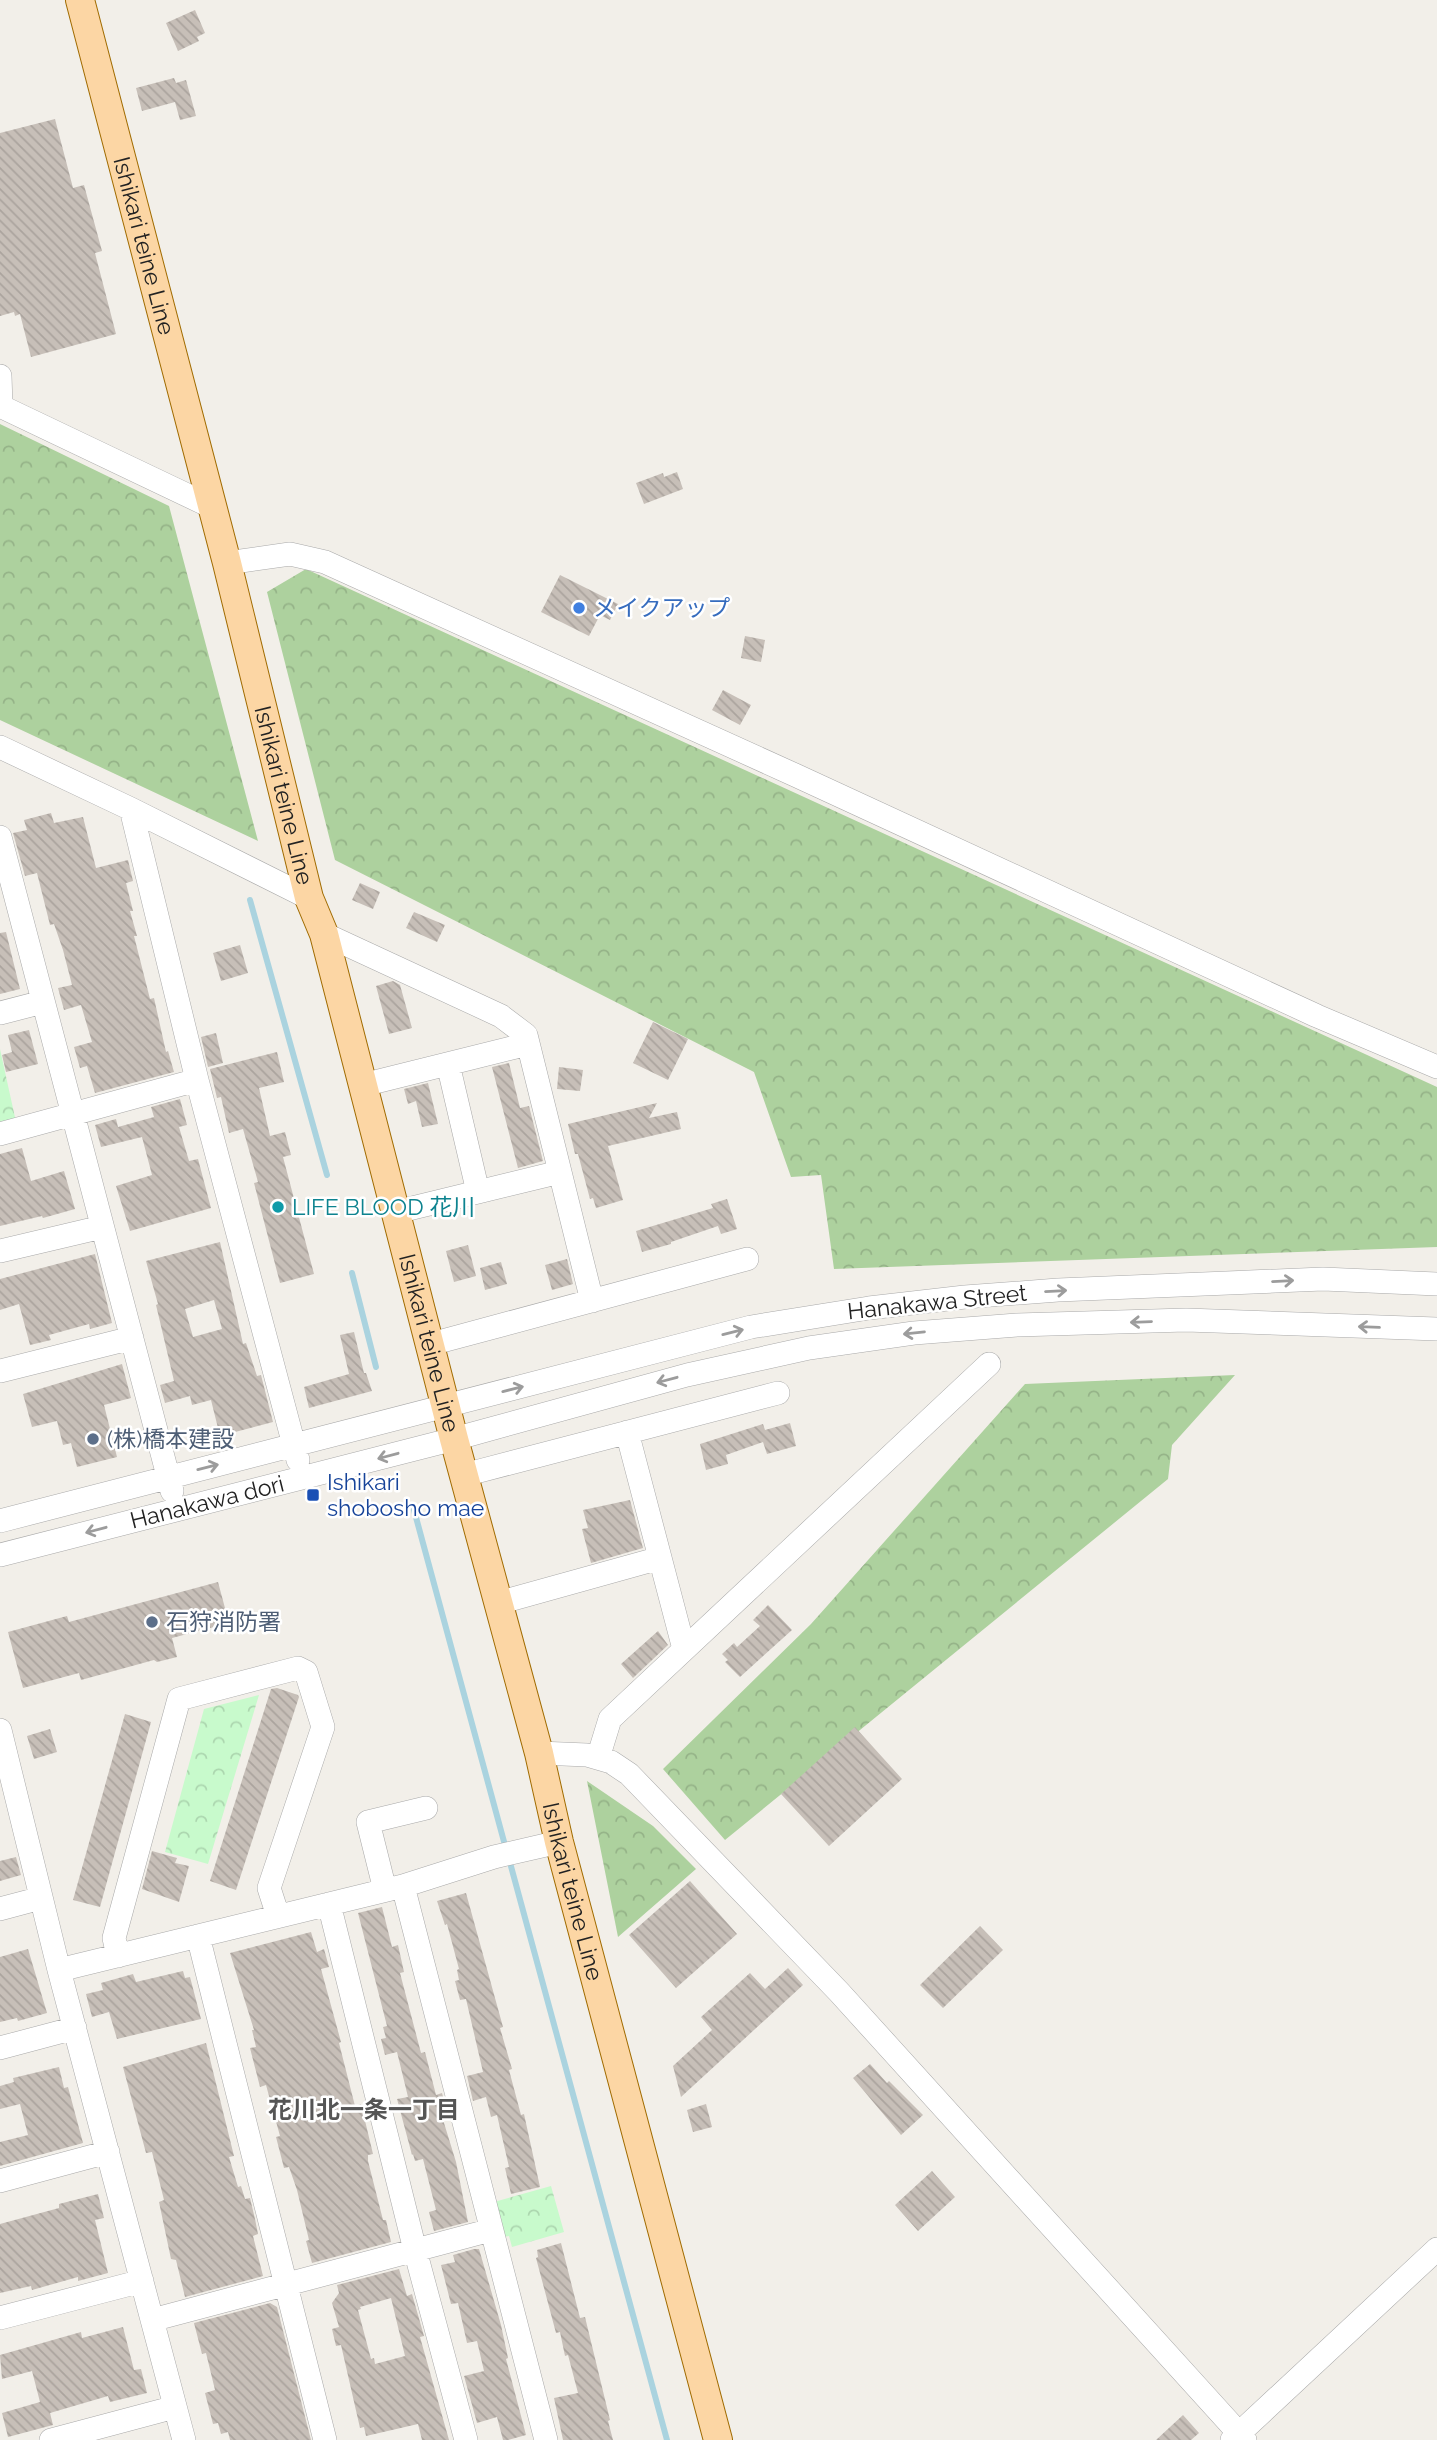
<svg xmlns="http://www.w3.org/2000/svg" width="1437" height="2440" viewBox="0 0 1437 2440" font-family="Raleway,'Noto Sans JP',sans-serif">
	<defs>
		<pattern id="forest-crowns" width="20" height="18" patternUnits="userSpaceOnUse" patternTransform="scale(1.75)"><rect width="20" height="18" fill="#add19e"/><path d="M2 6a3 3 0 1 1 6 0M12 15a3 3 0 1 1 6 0" fill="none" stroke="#95b388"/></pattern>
		<pattern id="park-crowns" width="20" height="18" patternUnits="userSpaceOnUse" patternTransform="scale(1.75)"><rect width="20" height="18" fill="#c8facc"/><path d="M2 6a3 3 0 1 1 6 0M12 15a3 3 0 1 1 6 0" fill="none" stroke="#acd6af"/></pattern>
		<pattern id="building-back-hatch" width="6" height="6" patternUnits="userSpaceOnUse" patternTransform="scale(1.75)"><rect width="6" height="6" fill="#c7bfb8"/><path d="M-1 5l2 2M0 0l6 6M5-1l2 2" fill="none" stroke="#aba49e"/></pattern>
	</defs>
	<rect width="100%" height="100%" fill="#f2efe9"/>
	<path fill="url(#forest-crowns)" d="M0,424L169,506L258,841L0,720Z
		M306,569L1437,1087V1247L834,1269L821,1175L791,1177L754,1072L335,860L267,592Z
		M1235,1375L1172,1445L1168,1479L725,1840L663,1769L811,1624L1025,1384Z
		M587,1781L653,1826L696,1869L618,1937Z"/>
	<path fill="url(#park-crowns)" d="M0,1049L16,1122L0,1128Z
		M259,1695L208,1864L165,1852L204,1709Z
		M551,2186L564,2232L512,2247L509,2236L504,2237L494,2202Z"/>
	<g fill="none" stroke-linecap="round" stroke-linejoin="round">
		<path stroke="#aad3df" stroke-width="6" d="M250,900L327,1175
			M352,1273L376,1367
			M414,1510L506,1849
			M509,1859L667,2440"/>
	</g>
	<path fill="url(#building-back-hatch)" fill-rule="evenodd" d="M195,10L205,33L197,37L199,41L178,51L166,23Z
		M174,78L176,83L186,80L196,116L180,120L175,102L142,111L136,88Z
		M55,119L73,188L84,185L102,251L95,253L116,334L31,357L20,314L15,316L14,312L0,316V133Z
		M677,472L683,489L644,504L636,483L663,473L664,477Z
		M560,575L618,604L610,620L600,615L589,636L541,612Z
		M745,636L765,640L761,662L741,658Z
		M723,690L751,705L740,725L712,710Z
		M51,813L54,823L83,817L96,868L128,860L133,881L126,883L133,911H130L137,936H134L150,999L154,998L166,1052L168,1051L174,1072L95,1093L87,1066L80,1068L74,1047L92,1042L81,1005L64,1010L58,988L72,985L63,950L54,924L50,925L37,873L25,876L13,833L27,830L24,820Z
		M360,883L380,892L373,909L352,900Z
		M414,912L445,925L437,942L406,928Z
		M6,932L20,989L0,994V933Z
		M240,945L248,973L221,981L213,953Z
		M393,981L400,985L412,1028L389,1034L376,986Z
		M653,1022L688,1039L668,1080L633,1063Z
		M29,1030L38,1064L6,1072L2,1055L12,1052L8,1035Z
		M216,1033L223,1063L208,1067L201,1037Z
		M277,1052L284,1082L259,1088L270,1136L285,1132L291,1155L283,1157L314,1274L280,1283L254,1183L258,1182L243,1129L229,1133L221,1097L217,1098L210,1069Z
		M509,1063L520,1108L529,1106L543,1161L518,1168L492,1067Z
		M559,1067L583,1070L580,1091L557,1089Z
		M428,1083L438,1124L422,1127L416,1101L408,1104L404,1089Z
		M180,1099L187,1125L179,1127L189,1161L198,1159L211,1208L130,1231L116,1186L152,1175L142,1137L101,1147L95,1125L116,1119L118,1127L154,1117L151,1107Z
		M657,1103L649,1118L677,1112L681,1129L608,1146L623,1200L596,1208L593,1198L590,1199L578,1154H575L568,1124Z
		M22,1148L31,1181L64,1171L75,1209L43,1218L42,1216L0,1226V1154Z
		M727,1199L737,1229L721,1234L718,1226L671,1242V1244L642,1252L636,1231L713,1208L711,1204Z
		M220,1242L243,1344L246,1343L257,1376L261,1375L273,1422L220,1436L211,1400L192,1405L190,1396L165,1403L160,1385L174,1381L156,1305L158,1304L146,1261ZM214,1300L222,1329L193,1337L185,1309Z
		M468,1245L476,1276L454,1282L446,1251Z
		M95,1254L112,1323L90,1329L89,1324L49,1335L51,1340L30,1345L19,1304L0,1310V1279Z
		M567,1259L573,1284L552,1290L545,1265Z
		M501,1262L507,1284L485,1290L480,1268Z
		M354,1332L364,1373H366L372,1391L309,1408L304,1387L349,1374L340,1335Z
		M122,1364L131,1398L104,1405L117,1457L77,1467L71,1443L63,1445L57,1421L32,1427L23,1394Z
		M790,1423L796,1446L767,1454L763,1442L726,1455L728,1464L706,1470L700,1444L763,1424L765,1430Z
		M630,1500L643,1548L591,1563L582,1529L588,1528L583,1510Z
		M218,1582L229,1623L172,1638L177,1657L157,1662L154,1660L81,1680L79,1673L23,1688L8,1632L67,1616L69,1622Z
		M768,1605L792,1630L740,1677L725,1662L728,1660L722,1654L734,1643L737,1647L760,1626L753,1620Z
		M658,1631L668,1645L633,1678L621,1664Z
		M277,1688L298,1695L299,1697L236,1890L210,1881L271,1689Z
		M125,1714L151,1722L100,1907L73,1900Z
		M855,1727L902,1779L829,1846L781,1794Z
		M50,1729L57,1752L34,1759L27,1736Z
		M152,1851L177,1858L175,1863L189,1866L179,1902L142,1889Z
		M16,1857L21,1875L0,1881V1861Z
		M690,1881L737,1934L676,1988L629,1935Z
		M466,1893L503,2027L500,2028L512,2069L509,2070L521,2115L524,2114L540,2187L511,2194L505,2168L509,2167L497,2115L491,2117L486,2097L473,2101L467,2076L483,2072L466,1999L460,2000L455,1981L459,1980L457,1970L459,1969L447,1924L445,1925L437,1901Z
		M382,1907L392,1947L398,1945L404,1972L400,1973L421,2053L425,2052L436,2095L442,2093L446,2108L440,2110L456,2162L468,2222L434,2231L429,2212L436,2210L423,2159L415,2161L413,2154L412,2155L397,2099L408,2097L397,2052L385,2055L381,2039L386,2038L383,2027L387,2026L358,1913Z
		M980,1926L1003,1950L943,2008L920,1985Z
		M311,1932L317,1952L324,1949L329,1967L321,1969L341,2042L339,2043L355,2106L361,2104L373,2154L368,2155V2161L383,2220H386L391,2242L312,2263L306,2241L309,2240L297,2190L289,2167L284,2168L276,2137L280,2136L266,2085L260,2087L250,2048L256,2047L252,2030H254L230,1953Z
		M28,1949L47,2013L18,2021L17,2018L0,2022V1957Z
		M788,1968L803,1985L681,2097L673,2066L712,2030L701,2017L750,1973L765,1989Z
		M183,1971L185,1978L190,1977L201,2019L117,2039L109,2012L92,2017L86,1994L103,1990L101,1983L133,1974L136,1982Z
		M206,2043L234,2156L229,2157L238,2187L241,2186L245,2199L250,2198L255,2219L258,2234L253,2236L263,2276L185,2297L176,2260L171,2259L159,2202L164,2200L152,2152L146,2153L123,2067Z
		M870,2064L887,2083L889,2081L923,2115L901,2135L853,2078Z
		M59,2067L64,2088L68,2087L83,2143L0,2166V2142L28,2135L20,2104L0,2109V2086L14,2082L13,2078Z
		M706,2104L712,2127L693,2132L687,2110Z
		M932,2171L955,2197L918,2231L895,2205Z
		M98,2194L104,2218L95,2220L108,2273L78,2281V2277L32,2290L31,2286L0,2293V2224L59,2208V2204Z
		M561,2243L580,2318L585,2317L610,2420L608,2421L613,2440H563L554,2398L578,2393L568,2355L565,2356L560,2332L556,2333L536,2258L538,2257L537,2250Z
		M474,2249H479L501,2325L508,2358L506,2359L526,2435L508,2440H503L497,2417L477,2423L464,2376L484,2371L477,2341L467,2343L458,2303L451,2304L441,2265L455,2262L453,2255Z
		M399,2269L407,2296L412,2294L424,2336L420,2337L449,2440H422L418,2424L366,2436L364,2427L360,2428L341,2345L336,2346L332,2329L339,2327L332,2303L339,2293L337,2285ZM391,2298L405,2356L375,2364L374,2358L371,2359L358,2310L361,2309L360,2307Z
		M270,2303L277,2307L311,2440H230L228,2432L221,2434L218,2423L213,2424L205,2393L215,2390L206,2353L202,2354L194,2323Z
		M123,2327L134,2370L141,2369L147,2393L110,2402L108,2396L50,2413L53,2425L8,2437L2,2413L40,2402L32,2371L2,2379L0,2355L81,2332L82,2338Z
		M1183,2415L1199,2433L1191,2440H1156Z"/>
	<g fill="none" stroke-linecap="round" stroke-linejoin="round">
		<defs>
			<path id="minor" d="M0,376L1,406
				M0,406L212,507
				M227,563L290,554L325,562L795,775L1317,1016L1437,1067
				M0,747L131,809L309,898
				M131,809L197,1080L298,1460
				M0,837L172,1491
				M324,934L501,1016L526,1035L592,1301
				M0,1013L43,1002
				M448,1064L478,1192
				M363,1085L528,1044
				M0,1134L197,1080
				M396,1212L560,1172
				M0,1251L102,1227
				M431,1344L747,1259
				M0,1371L132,1338
				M627,1432L684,1649
				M464,1475L778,1393
				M0,1521L751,1327L869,1308L965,1297L1058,1290L1323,1279L1437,1284
				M0,1555L454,1439L687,1375L809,1348L914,1333L1017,1325L1186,1320L1437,1329
				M498,1603L660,1558
				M0,1730L59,1970L184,2440
				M539,1753L587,1755L611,1762L629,1774L839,1992L1245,2440
				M598,1758L610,1719L989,1364
				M403,1886L546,2440
				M385,1890L368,1822L426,1808
				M329,1904L415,2250L466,2440
				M0,1909L41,1898
				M198,1936L325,2440
				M118,1956L114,1938L179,1699L298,1668L306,1672L323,1727L269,1888L278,1916
				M59,1970L403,1886L494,1857L559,1842
				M0,2048L75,2028
				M0,2181L108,2152
				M0,2318L142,2281
				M152,2320L491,2230
				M51,2440L175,2407
				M1232,2440L1437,2249"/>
			<g id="major">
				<path id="s1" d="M80,0L227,563L309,898L324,934L454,1439L539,1753L559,1842L718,2440"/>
			</g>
		</defs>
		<use href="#minor" stroke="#a9a9a9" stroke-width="24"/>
		<use href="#major" stroke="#a06b00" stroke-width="30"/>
		<use href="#minor" stroke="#fff" stroke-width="23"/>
		<use href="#major" stroke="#fcd6a4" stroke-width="28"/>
	</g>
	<defs><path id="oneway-shaft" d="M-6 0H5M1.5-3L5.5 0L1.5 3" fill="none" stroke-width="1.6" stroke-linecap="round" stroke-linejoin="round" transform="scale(1.75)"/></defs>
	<g stroke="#9c9c9c">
		<use href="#oneway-shaft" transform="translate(1283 1281) rotate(-3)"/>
		<use href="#oneway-shaft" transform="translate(1056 1291) rotate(-3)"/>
		<use href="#oneway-shaft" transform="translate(1141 1322) rotate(178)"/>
		<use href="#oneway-shaft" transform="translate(1369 1327) rotate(-178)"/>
		<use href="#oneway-shaft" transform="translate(733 1332) rotate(-14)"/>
		<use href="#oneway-shaft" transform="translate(914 1333) rotate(174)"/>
		<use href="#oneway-shaft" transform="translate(667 1380) rotate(165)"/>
		<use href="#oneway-shaft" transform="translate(513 1389) rotate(-14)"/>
		<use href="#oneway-shaft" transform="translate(388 1456) rotate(165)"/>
		<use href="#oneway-shaft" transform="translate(208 1467) rotate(-14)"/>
		<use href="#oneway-shaft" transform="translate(96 1530) rotate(165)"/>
	</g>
	<circle fill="#3f7fe0" stroke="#fff" stroke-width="2.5" cx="579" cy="608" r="7"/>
	<circle fill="#0f9aa8" stroke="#fff" stroke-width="2.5" cx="278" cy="1207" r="7"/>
	<g fill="#5c6f8a" stroke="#fff" stroke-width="2.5">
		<circle cx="93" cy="1439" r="7"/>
		<circle cx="152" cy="1622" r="7"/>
	</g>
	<rect fill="#1a4fb4" stroke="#fff" stroke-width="2.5" x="306" y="1488" width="14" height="14" rx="3.5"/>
	<g text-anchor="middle" stroke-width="5" stroke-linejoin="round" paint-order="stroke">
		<g font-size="23" fill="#222" stroke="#fff">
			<text dy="8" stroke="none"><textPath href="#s1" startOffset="254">Ishikari teine Line</textPath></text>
			<text dy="8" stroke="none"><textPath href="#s1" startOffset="821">Ishikari teine Line</textPath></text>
			<text transform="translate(937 1302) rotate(-6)" y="8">Hanakawa Street</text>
			<text dy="8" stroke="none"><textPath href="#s1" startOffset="1388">Ishikari teine Line</textPath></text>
			<text transform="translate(207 1502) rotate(-14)" y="8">Hanakawa dori</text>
			<text dy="8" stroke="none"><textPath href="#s1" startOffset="1955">Ishikari teine Line</textPath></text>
		</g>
		<g font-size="23" fill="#366cbe" stroke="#fff" text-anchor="start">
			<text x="593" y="616">メイクアップ</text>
		</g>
		<g font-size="23" fill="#0d838f" stroke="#fff" text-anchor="start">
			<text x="292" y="1215">LIFE BLOOD 花川</text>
		</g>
		<g font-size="23" fill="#4e5e75" stroke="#fff" text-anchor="start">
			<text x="107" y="1447">(株)橋本建設</text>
			<text x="166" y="1630">石狩消防署</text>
		</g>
		<g font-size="23" fill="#164399" stroke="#fff" text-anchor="start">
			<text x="327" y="1490">Ishikari<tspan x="327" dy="26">shobosho mae</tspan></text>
		</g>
		<g font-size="24" font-weight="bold" fill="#555" stroke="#fff">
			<text x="364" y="2118">花川北一条一丁目</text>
		</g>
	</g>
</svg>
